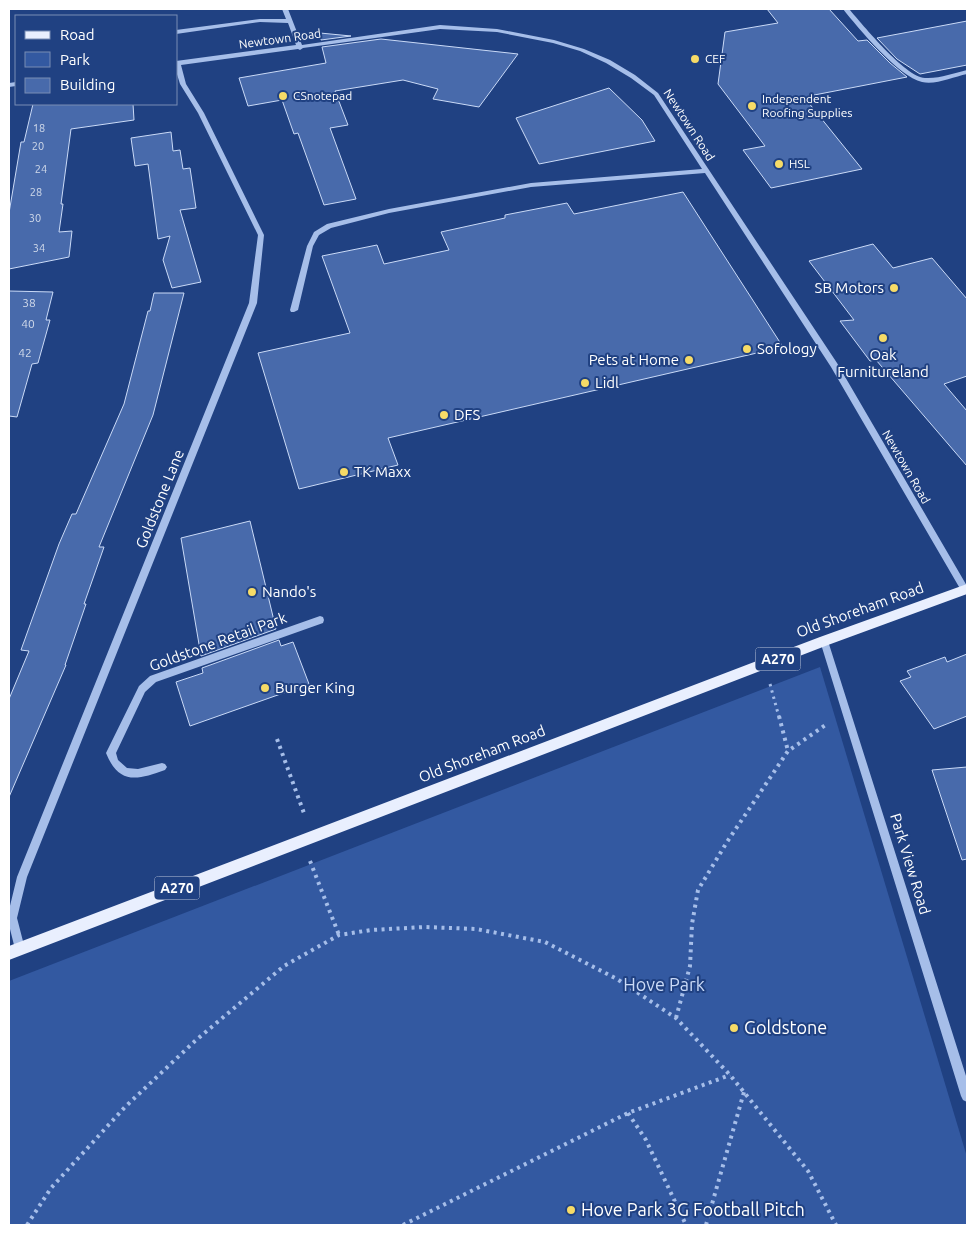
<svg xmlns="http://www.w3.org/2000/svg" width="976" height="1234" viewBox="0 0 976 1234" font-family="Ubuntu,sans-serif">
	<rect width="100%" height="100%" fill="#204182"/>
	<path fill="#3359a1" d="M820,667L967,1157V1225H9V981Z"/>
	<path fill="#486aab" stroke="#cadaf7" d="M767,9H829L858,41L867,40L890,63L907,77L804,97L862,169L771,188L743,150L765,146L718,84L725,32L778,23Z
		M967,21V65L920,74L897,59L877,38Z
		M320,33L351,36L321,40Z
		M381,39L518,54L479,107L433,99L438,89L403,80L335,91L348,125L330,128L356,199L324,205L298,133L294,134L282,100L248,106L239,78L326,63L322,47Z
		M609,88L642,120L655,141L539,164L516,118Z
		M33,104H133L134,120L71,129L61,204H63L59,232L72,231L69,257L9,269V213L21,142H24Z
		M171,132L173,151L180,150L183,169L190,168L196,208L180,210L201,282L172,288L163,260L170,236L158,239L148,164L135,166L131,138Z
		M683,192L783,347L388,438L398,465L299,489L258,353L350,333L322,256L377,245L384,264L449,250L441,232L505,218V215L567,203L574,214Z
		M873,244L893,268L932,258L967,299V376L944,384L967,411V466L876,360L870,361L840,321L854,320L809,261Z
		M9,291L53,292L46,320H50L38,363L32,364L17,417L9,416Z
		M154,293H184L153,415L99,547H104L84,604H86L65,665H66L9,797V699L29,651L21,650L59,544L72,514H76L124,404L148,311H150Z
		M250,521L276,629L201,656L181,538Z
		M279,640L281,646L293,642L309,684L190,726L176,682L203,673L202,668Z
		M967,654V716L934,729L900,681L911,677L907,671L945,657L947,662Z
		M967,767V859L962,860L932,770Z"/>
	<g fill="none" stroke-linecap="round" stroke-linejoin="round">
		<path stroke="#a6bee9" stroke-width="3" stroke-dasharray="2.5 4" stroke-linecap="butt" d="M770,684L779,717"/>
		<path stroke="#a6bee9" stroke-width="4" stroke-dasharray="3 4.5" stroke-linecap="butt" d="M779,716L788,751
			M277,739L305,816
			M310,861L339,935
			M676,1018L690,966L692,924L698,890L727,842L788,751L827,724
			M628,1113L646,1140L686,1225
			M27,1225L51,1188L125,1107L195,1041L284,966L339,935L371,930L425,927L476,929L545,942L617,979L676,1018L730,1075L808,1171L836,1225
			M403,1225L628,1113L730,1075
			M706,1225L744,1092"/>
		<path fill="#a6bee9" fill-rule="evenodd" d="M282,9H288L302,45L440,25L497,29L554,40L584,49L610,60L635,75L658,93L837,363L967,586V593L962,592L831,367L705,173L531,187L389,213L331,228L319,235L313,246L298,310L294,312H291L290,310L307,246L314,232L327,224L389,209L531,183L702,169L654,95L631,78L606,63L580,51L553,43L497,32L440,29L303,48L300,50L298,49L181,65L186,84L204,113L264,235L257,303L27,877L17,918L25,949L24,953L20,954L16,953L9,925V910L17,877L249,303L258,235L198,113L180,84L176,71V61L296,45L288,23L260,22L176,34V30L260,19H286Z
			M843,9H849C863,25 905,77 925,78C939,79 954,73 967,70V74C953,77 936,85 922,82C899,77 858,28 843,9Z
			M16,82V86L9,87V83Z
			M320,616L323,617L324,620L323,623L156,682L145,692L116,753L118,760L127,768L138,769L162,763L165,764L167,767L165,770C137,780 119,785 106,753L139,686L150,676Z
			M824,637L827,638L828,641L967,1079V1102L963,1100L961,1096L820,641L821,638Z"/>
		<path fill="#e9effe" fill-rule="evenodd" d="M967,584V594L828,645L9,960V946L820,637Z"/>
	</g>
	<g fill="#f6db67" stroke="#204182" stroke-width="2">
		<circle cx="695" cy="59" r="5"/>
		<circle cx="283" cy="96" r="5"/>
		<circle cx="752" cy="106" r="5"/>
		<circle cx="779" cy="164" r="5"/>
		<circle cx="894" cy="288" r="5"/>
		<circle cx="883" cy="338" r="5"/>
		<circle cx="747" cy="349" r="5"/>
		<circle cx="689" cy="360" r="5"/>
		<circle cx="585" cy="383" r="5"/>
		<circle cx="444" cy="415" r="5"/>
		<circle cx="344" cy="472" r="5"/>
		<circle cx="252" cy="592" r="5"/>
		<circle cx="265" cy="688" r="5"/>
		<circle cx="734" cy="1028" r="5"/>
		<circle cx="571" cy="1210" r="5"/>
	</g>
	<g text-anchor="middle" stroke-width="4" stroke-linejoin="round" paint-order="stroke">
		<g font-size="11" fill="#d1daea">
			<text x="39" y="132">18</text>
			<text x="38" y="150">20</text>
			<text x="41" y="173">24</text>
			<text x="36" y="196">28</text>
			<text x="35" y="222">30</text>
			<text x="39" y="252">34</text>
		</g>
		<g font-size="12" fill="#fff" stroke="#204182">
			<text transform="translate(280 39) rotate(-8)" y="4">Newtown Road</text>
			<text transform="translate(689 125) rotate(57)" y="4">Newtown Road</text>
			<text transform="translate(906 467) rotate(60)" y="4">Newtown Road</text>
		</g>
		<g font-size="12" fill="#fff" stroke="#204182" text-anchor="start">
			<text x="705" y="63">CEF</text>
			<text x="293" y="100">CSnotepad</text>
			<text x="762" y="103">Independent<tspan x="762" dy="14">Roofing Supplies</tspan></text>
			<text x="789" y="168">HSL</text>
		</g>
		<g font-size="12" fill="#d1daea">
			<text x="29" y="307">38</text>
			<text x="28" y="328">40</text>
			<text x="25" y="357">42</text>
		</g>
		<g fill="#204182" stroke="#bcc6da" stroke-width="1">
			<rect x="755.5" y="647.5" width="45" height="23" rx="4"/>
			<rect x="154.5" y="876.5" width="45" height="23" rx="4"/>
		</g>
		<g font-size="14" font-weight="bold" fill="#fff">
			<text x="778" y="664">A270</text>
			<text x="177" y="893">A270</text>
		</g>
		<g font-size="15" fill="#fff" stroke="#204182" text-anchor="start">
			<text x="884" y="293" text-anchor="end">SB Motors</text>
			<text x="757" y="354">Sofology</text>
			<text x="883" y="360" text-anchor="middle">Oak<tspan x="883" dy="17">Furnitureland</tspan></text>
			<text x="679" y="365" text-anchor="end">Pets at Home</text>
			<text x="595" y="388">Lidl</text>
			<text x="454" y="420">DFS</text>
			<text x="354" y="477">TK Maxx</text>
			<text x="262" y="597">Nando's</text>
			<text x="275" y="693">Burger King</text>
		</g>
		<g font-size="15" fill="#fff" stroke="#204182">
			<text transform="translate(160 499) rotate(-68)" y="5">Goldstone Lane</text>
			<text transform="translate(860 610) rotate(-20)" y="5">Old Shoreham Road</text>
			<text transform="translate(218 642) rotate(-20)" y="5">Goldstone Retail Park</text>
			<text transform="translate(482 754) rotate(-21)" y="5">Old Shoreham Road</text>
			<text transform="translate(910 864) rotate(73)" y="5">Park View Road</text>
		</g>
		<g font-size="18" fill="#cadaf7" stroke="#204182">
			<text x="664" y="991">Hove Park</text>
		</g>
		<g font-size="18" fill="#fff" stroke="#204182" text-anchor="start">
			<text x="744" y="1034">Goldstone</text>
			<text x="581" y="1216">Hove Park 3G Football Pitch</text>
		</g>
	</g>
	<rect width="976" height="1234" fill="none" stroke="#ffffff" stroke-width="20"/>
	<rect x="15" y="15" width="162" height="90" fill="#204182" stroke="#798db4"/>
	<rect x="25" y="31" width="25" height="8" fill="#e9effe" stroke="#798db4"/>
	<text x="60" y="40" font-size="15" fill="#ffffff">Road</text>
	<rect x="25" y="52" width="25" height="15" fill="#3359a1" stroke="#798db4"/>
	<text x="60" y="65" font-size="15" fill="#ffffff">Park</text>
	<rect x="25" y="78" width="25" height="15" fill="#486aab" stroke="#798db4"/>
	<text x="60" y="90" font-size="15" fill="#ffffff">Building</text>
</svg>
